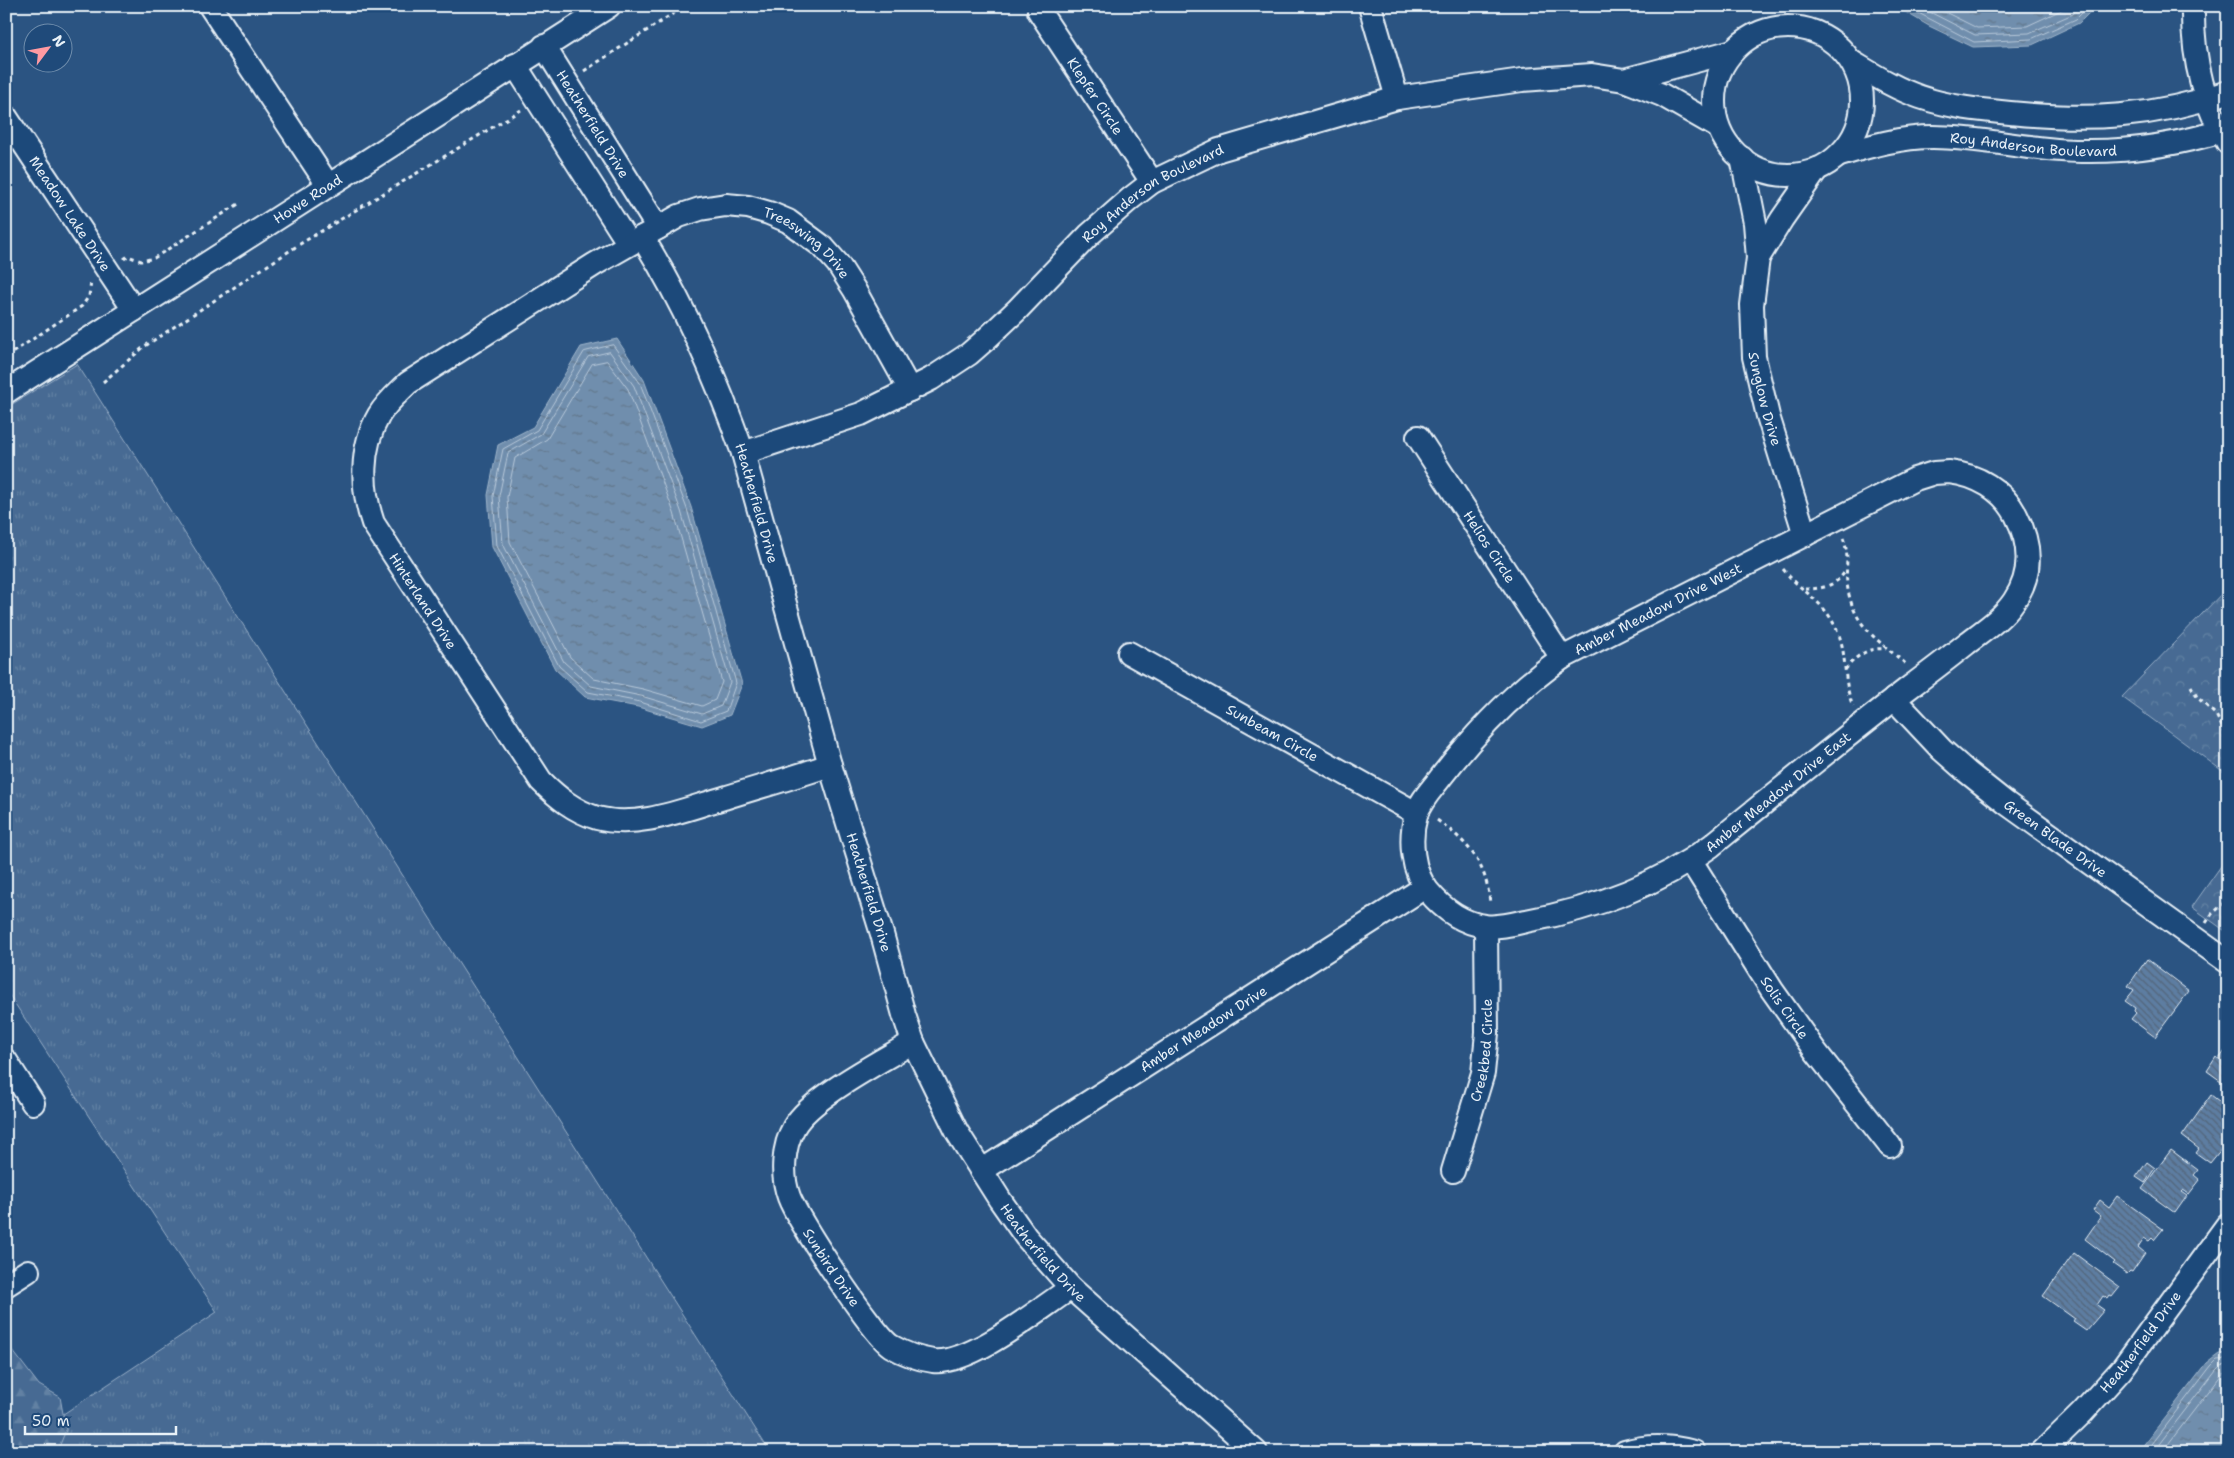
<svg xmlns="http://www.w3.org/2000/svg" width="2234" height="1458" viewBox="0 0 2234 1458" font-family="'Shantell Sans',sans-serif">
	<defs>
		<pattern id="grass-tufts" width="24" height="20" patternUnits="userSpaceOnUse" patternTransform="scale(1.25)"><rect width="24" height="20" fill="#476b93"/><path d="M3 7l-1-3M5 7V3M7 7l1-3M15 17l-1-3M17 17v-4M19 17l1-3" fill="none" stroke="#6281a3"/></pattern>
		<pattern id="forest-firs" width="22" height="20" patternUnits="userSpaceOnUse" patternTransform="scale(1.25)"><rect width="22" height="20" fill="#476b93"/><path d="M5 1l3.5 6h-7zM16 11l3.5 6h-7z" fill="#6281a3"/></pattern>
		<pattern id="park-crowns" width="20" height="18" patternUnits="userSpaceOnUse" patternTransform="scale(1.25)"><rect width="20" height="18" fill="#476b93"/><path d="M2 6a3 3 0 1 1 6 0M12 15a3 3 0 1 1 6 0" fill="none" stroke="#6281a3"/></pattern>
		<pattern id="water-ripples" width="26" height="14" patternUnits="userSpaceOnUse" patternTransform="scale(1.25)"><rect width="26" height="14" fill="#708ead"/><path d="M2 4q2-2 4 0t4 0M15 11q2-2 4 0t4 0" fill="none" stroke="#61768a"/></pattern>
		<pattern id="building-back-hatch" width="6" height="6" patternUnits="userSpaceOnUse" patternTransform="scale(1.25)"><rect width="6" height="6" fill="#5d7da1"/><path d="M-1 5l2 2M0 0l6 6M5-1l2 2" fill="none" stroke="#53657a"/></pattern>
	</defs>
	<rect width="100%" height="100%" fill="#2b5482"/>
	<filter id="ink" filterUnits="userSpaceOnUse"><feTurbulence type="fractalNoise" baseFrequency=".02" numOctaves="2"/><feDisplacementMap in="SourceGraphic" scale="10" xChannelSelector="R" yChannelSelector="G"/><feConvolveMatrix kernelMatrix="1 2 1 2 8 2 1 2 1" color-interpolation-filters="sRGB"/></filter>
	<g filter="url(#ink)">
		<path fill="url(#grass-tufts)" stroke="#98aec6" d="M77,364L770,1452H6L217,1312L6,990V408Z"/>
		<path fill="url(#forest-firs)" stroke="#98aec6" d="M6,1342L39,1385L60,1397L66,1430L57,1452H6Z"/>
		<path fill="url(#park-crowns)" stroke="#98aec6" d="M2228,587V775L2122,697Z
			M2228,856V933L2192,907Z"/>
		<path fill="url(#water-ripples)" stroke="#a0b6cb" d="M1895,6H2096L2079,23L2032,45L1973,47L1929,26Z
			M617,339L644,380L691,507L742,684L730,715L702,726L638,707L585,697L555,669L492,547L488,495L498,445L533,427L581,347Z
			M2219,1354L2228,1355V1452H2138L2207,1363Z"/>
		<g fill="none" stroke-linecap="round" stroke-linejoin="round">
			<path stroke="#b8c9da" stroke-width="1" d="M1905,6L1974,42L2031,39L2076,19L2089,6
				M1918,6L1975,35L2029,33L2073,14L2080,6
				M1933,6L1977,28L2027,26L2070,6
				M613,345L640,383L687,509L736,683L726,711L701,721L640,702L588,692L559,666L497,546L493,496L503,449L537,430L584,352Z
				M610,352L634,386L681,511L730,682L721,706L702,714L641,696L591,686L564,662L503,544L499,496L508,453L541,434L588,357Z
				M607,361L628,389L674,513L722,682L715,700L702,706L643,689L594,679L570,657L510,542L507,497L515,458L547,439L592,364Z
				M2145,1452L2211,1366L2217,1360L2228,1359
				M2153,1452L2216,1370L2220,1366L2228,1365
				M2162,1452L2222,1374L2228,1373"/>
		</g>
		<path fill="url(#building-back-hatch)" stroke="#e8f1f8" d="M2147,959L2189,991L2155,1037L2131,1019L2136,1013L2134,1011L2135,1008L2125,1001L2134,990L2128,986Z
			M2228,1047V1086L2207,1071L2216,1057L2219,1059Z
			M2211,1095L2228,1108V1134L2223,1139L2227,1142L2210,1163L2196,1153L2199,1149L2182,1136Z
			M2171,1150L2198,1170L2194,1175L2200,1180L2189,1194L2183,1190L2181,1192L2187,1196L2175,1213L2142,1189Z
			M2147,1162L2155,1168L2145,1183L2136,1177Z
			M2117,1196L2163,1229L2154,1240L2152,1238L2149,1241L2144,1238L2138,1247L2145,1253L2132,1272L2130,1271L2127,1274L2113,1264L2115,1262L2085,1239L2101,1216L2093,1210L2100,1200L2109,1207Z
			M2074,1253L2120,1287L2112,1297L2110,1296L2108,1299L2103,1296L2097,1305L2104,1310L2086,1331L2073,1322L2075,1319L2043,1296Z"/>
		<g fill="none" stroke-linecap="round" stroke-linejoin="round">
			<defs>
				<g id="minor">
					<path d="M210,6L328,185"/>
					<path d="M1370,6L1397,98"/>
					<path d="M2193,6C2192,54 2202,102 2228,143"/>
					<path id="s1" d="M1039,11L1152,182"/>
					<circle cx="1788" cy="101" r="74"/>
					<path id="s2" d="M544,46L658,228"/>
					<path d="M1852,62C1874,75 1896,89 1920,97C1949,107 1979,110 2010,113C2089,121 2152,118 2228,92"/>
					<path d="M515,65L629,244"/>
					<path d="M1624,80L1733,51"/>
					<path id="s3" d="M6,117L134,310"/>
					<path id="s4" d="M1840,155C1870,146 1901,137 1933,137C1983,137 2032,151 2081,151C2130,152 2181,144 2228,129"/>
					<path id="s5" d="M1742,158L1755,223L1758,258L1752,305L1754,357L1768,416L1805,535"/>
					<path id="s6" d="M642,237C685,305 716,377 743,453L830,765L882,934L904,1015L913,1042L957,1132L1000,1200L1026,1237L1071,1288L1256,1452"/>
					<path d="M1758,258L1782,219L1817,169"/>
					<path id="s7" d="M6,392L609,6"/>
					<path id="s8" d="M1418,437L1562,658"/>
					<path id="s9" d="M743,453L861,414L931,379L969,354L985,340L1017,310L1089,235L1130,199L1152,182L1219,150L1397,98L1522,80L1592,75L1624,80L1662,95L1718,127"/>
					<path d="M1949,472C1977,475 2003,490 2016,515C2031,544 2033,573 2014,601C2002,619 1983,631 1966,644C1946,660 1926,675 1906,690C1840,741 1775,794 1711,846C1656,886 1592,909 1526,921C1513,924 1497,928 1485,926C1461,923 1443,909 1428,891C1412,872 1409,839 1416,815C1420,801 1432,789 1441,777C1476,732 1515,691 1562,658L1915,479L1934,473Z"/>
					<path id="s10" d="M1129,653L1416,813"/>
					<path id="s11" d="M1894,699L1942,750L1967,772L2006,803L2228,962"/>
					<path id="s12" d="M830,765C795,777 759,787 724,798C685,809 639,829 597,818C574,811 557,797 541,781L373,523C361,488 360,448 379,415C387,402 398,393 408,383L595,264L679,216L700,209L726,205L748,207L769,213L788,221L823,247L838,264L854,289L910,390"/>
					<path id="s13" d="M1691,861L1772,990L1816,1052L1890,1146"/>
					<path id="s14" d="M913,1042C882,1061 811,1097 794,1127C783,1146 781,1176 789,1197C797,1219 873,1335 891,1346C903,1353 919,1359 933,1361C971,1365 1039,1309 1071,1288"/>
					<path d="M6,1061L33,1103"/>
					<path id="s15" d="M981,1171L1425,887"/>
					<path id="s16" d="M1453,1171L1483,1073L1487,1033L1486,927"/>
					<path d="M6,1285L28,1271"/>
					<path d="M1625,1452C1647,1445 1671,1446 1694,1452"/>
					<path id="s17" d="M2042,1452L2082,1413L2121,1370L2228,1224"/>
				</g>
			</defs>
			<use href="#minor" stroke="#e8f1f8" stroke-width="26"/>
			<path stroke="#e8f1f8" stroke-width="3" stroke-dasharray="4 4" stroke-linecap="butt" d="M584,71L685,6
				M124,259L128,256L141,261L154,258L240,203
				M6,357L82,306L89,296L91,282
				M103,382L145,346L300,244L521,110
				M1843,538C1850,557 1845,565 1847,583C1852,626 1877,639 1906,664
				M1783,569C1802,593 1823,599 1837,630C1848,654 1842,681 1853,706
				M1805,589C1823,589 1836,586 1846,570
				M1845,670C1856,656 1867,647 1886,649
				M2191,686L2197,697L2216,715L2228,738
				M1437,820C1469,843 1487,864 1490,904
				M2206,923L2212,914L2228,900"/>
			<use href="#minor" stroke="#1f4a7a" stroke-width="22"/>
		</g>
	</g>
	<g text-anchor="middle" stroke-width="5" stroke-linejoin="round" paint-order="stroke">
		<g font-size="14" fill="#e8f1f8" stroke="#1f4a7a">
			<text dy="5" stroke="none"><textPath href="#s1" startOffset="102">Klepfer Circle</textPath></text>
			<text dy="5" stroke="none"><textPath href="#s2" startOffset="92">Heatherfield Drive</textPath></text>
			<text dy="5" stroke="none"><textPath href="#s4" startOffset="196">Roy Anderson Boulevard</textPath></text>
			<text dy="5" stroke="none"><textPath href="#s9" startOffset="494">Roy Anderson Boulevard</textPath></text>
			<text dy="5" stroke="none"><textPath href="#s7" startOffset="358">Howe Road</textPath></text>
			<text dy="5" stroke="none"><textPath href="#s3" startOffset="116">Meadow Lake Drive</textPath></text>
			<text dy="5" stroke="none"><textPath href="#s12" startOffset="1231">Treeswing Drive</textPath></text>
			<text dy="5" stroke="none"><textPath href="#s5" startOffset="244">Sunglow Drive</textPath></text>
			<text dy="5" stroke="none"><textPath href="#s6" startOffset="291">Heatherfield Drive</textPath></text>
			<text dy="5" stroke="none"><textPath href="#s8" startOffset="131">Helios Circle</textPath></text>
			<text transform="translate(423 601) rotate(57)" y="5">Hinterland Drive</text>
			<text transform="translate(1658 609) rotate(-27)" y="5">Amber Meadow Drive West</text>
			<text dy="5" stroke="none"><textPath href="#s10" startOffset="164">Sunbeam Circle</textPath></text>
			<text transform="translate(1778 792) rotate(-39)" y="5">Amber Meadow Drive East</text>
			<text dy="5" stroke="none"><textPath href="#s11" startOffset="214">Green Blade Drive</textPath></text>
			<text dy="5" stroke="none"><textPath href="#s6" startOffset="696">Heatherfield Drive</textPath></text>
			<text dy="5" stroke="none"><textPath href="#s13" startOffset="174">Solis Circle</textPath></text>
			<text dy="5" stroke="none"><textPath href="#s15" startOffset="264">Amber Meadow Drive</textPath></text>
			<text dy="5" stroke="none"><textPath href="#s16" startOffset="125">Creekbed Circle</textPath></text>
			<text dy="5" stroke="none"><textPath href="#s6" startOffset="1101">Heatherfield Drive</textPath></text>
			<text dy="5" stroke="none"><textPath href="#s14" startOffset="302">Sunbird Drive</textPath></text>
			<text dy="5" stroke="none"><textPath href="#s17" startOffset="148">Heatherfield Drive</textPath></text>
		</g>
	</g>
	<rect width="2234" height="1458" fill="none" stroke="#1f4a7a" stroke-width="25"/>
	<rect x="12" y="12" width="2209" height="1433" fill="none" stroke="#e8f1f8" stroke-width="2" filter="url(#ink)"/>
	<g transform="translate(48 48) rotate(58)"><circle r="24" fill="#1f4a7a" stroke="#6f8dac"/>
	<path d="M0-4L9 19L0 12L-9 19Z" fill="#ff9aa2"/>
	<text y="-8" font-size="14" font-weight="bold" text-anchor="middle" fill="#e8f1f8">N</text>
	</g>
	<path d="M25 1426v8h151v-8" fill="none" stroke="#e8f1f8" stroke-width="2.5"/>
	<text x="32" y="1426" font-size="15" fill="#e8f1f8" stroke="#1f4a7a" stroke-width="4" paint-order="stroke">50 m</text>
</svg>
